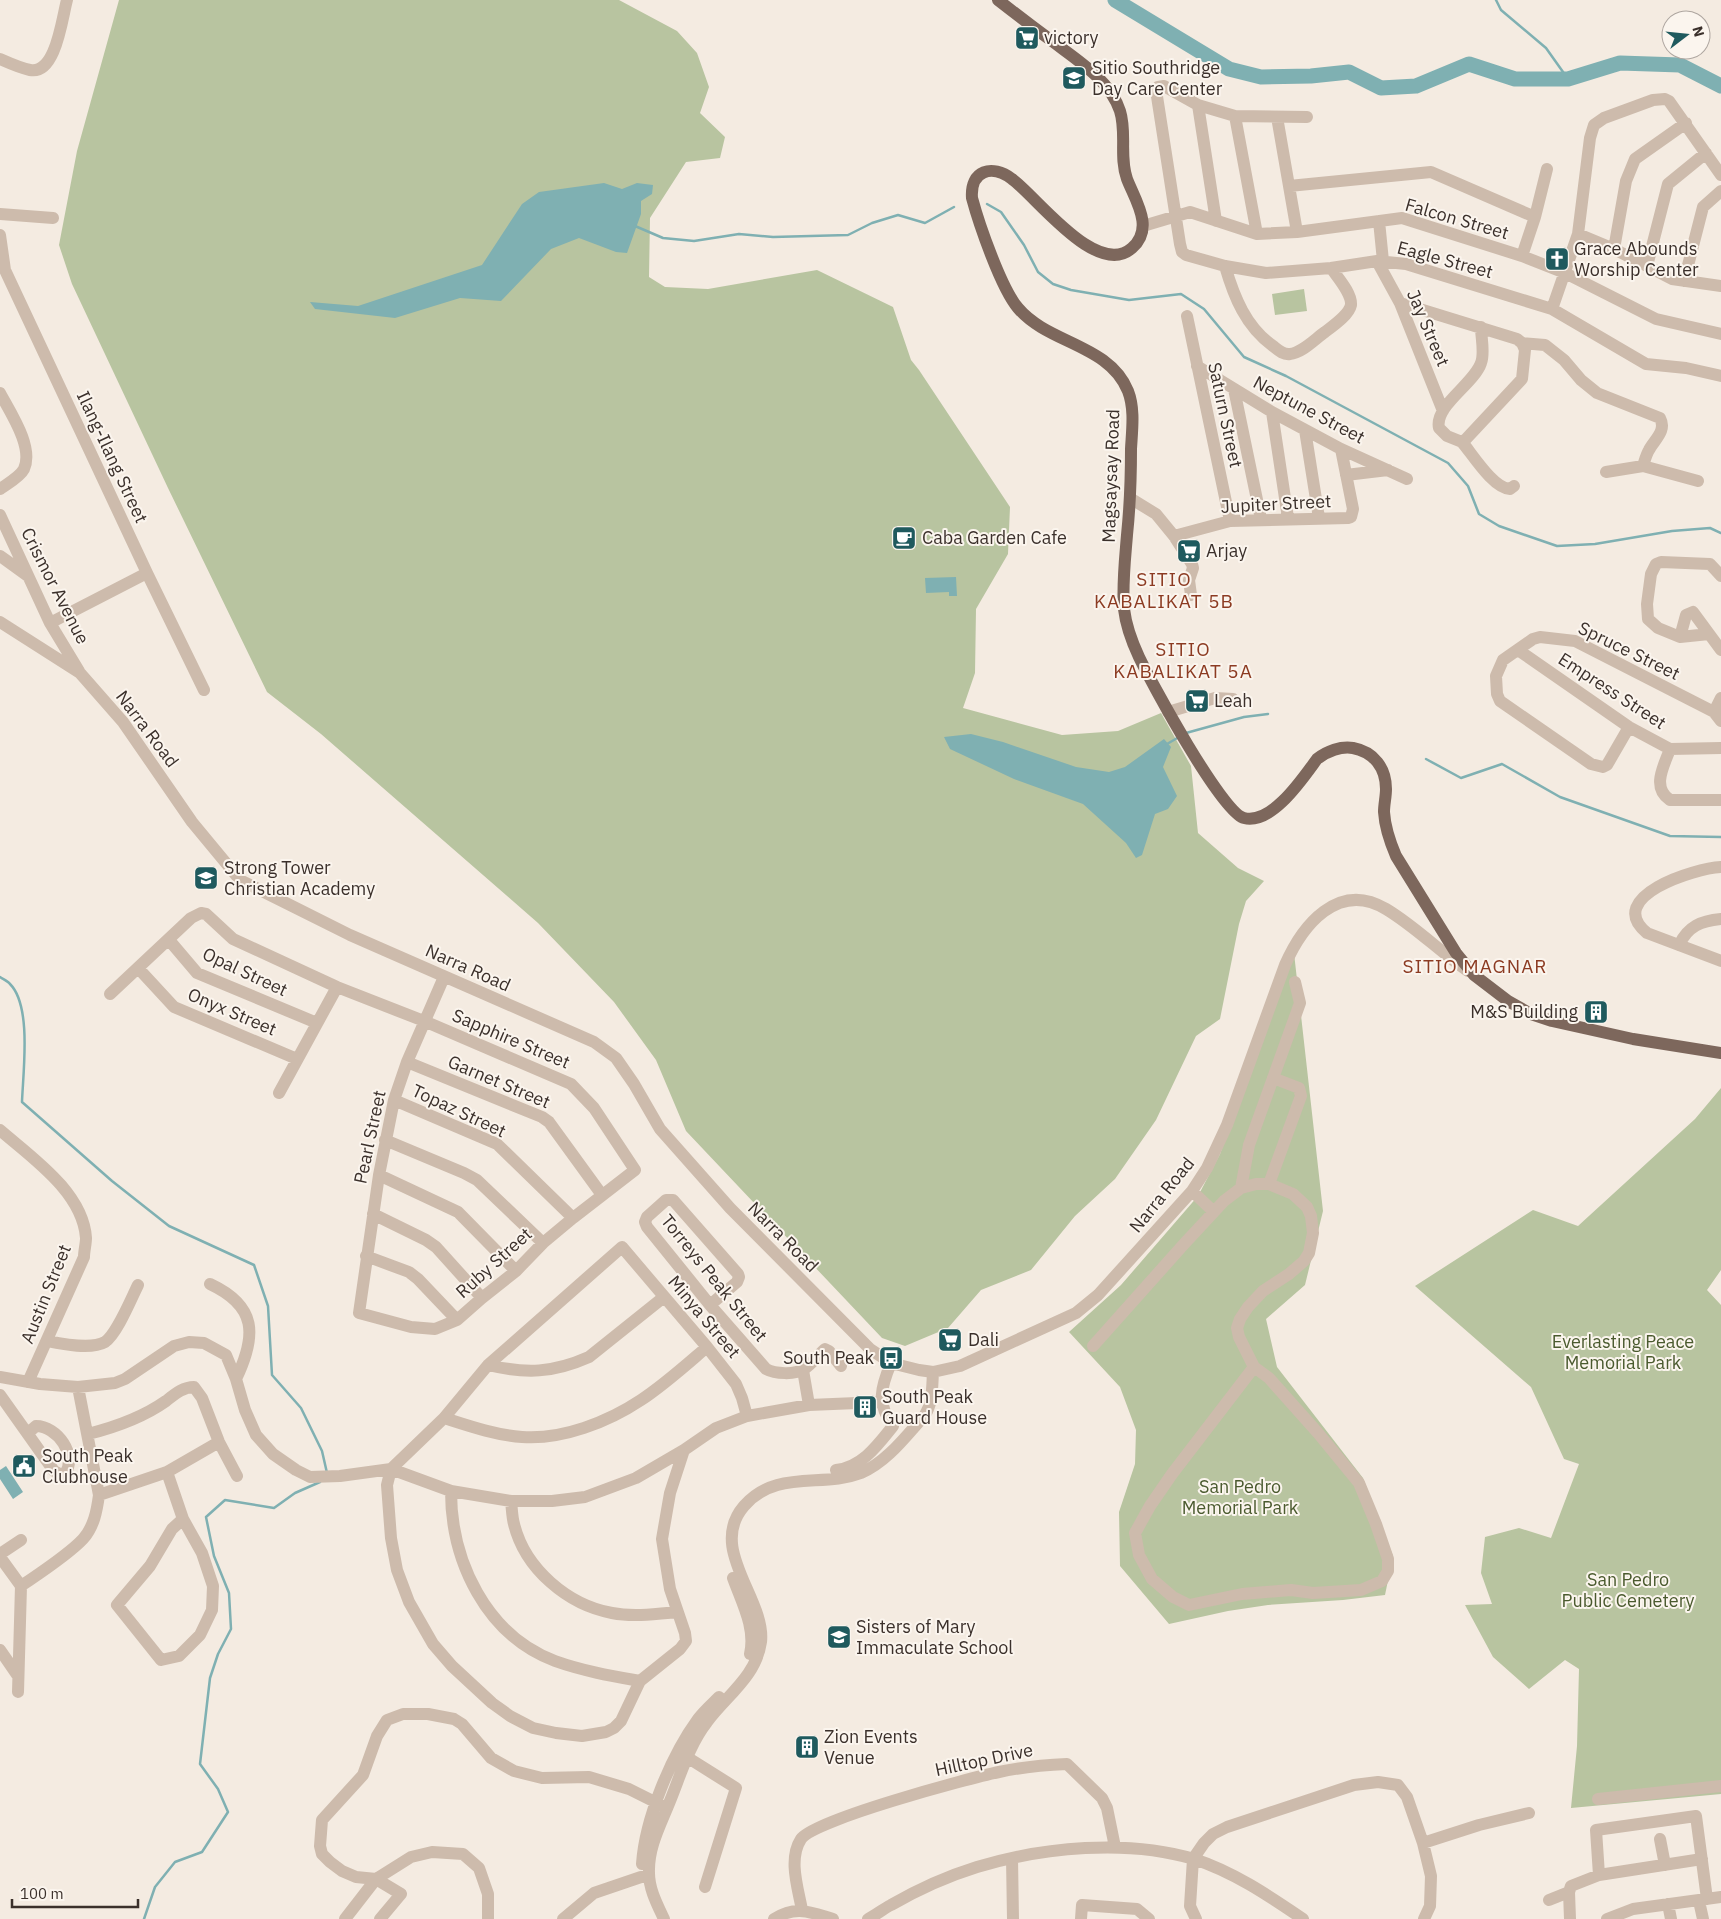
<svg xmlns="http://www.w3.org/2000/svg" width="1721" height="1919" viewBox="0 0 1721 1919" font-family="'IBM Plex Sans',sans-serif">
	<rect width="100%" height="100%" fill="#f4ebe1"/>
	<path fill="#b8c4a0" d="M119,0H619L677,31L697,53L709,87L700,113L725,137L720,158L686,162L650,218L649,277L665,287L708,289L817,270L893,307L911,360L919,370L1010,507L1008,554L976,609L975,673L963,708L1062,735L1118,731L1161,713L1191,766L1198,833L1238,868L1264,881L1246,901L1239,924L1220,1019L1196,1036L1156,1120L1115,1179L1075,1216L1031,1270L981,1290L948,1328L905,1346L882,1338L686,1131L656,1060L614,1002L538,923L321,734L267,692L168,488L72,284L59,245L77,151Z
		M1304,289L1307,311L1275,315L1272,294Z
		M1294,953L1323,1211L1305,1285L1266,1319L1277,1367L1363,1478L1393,1556L1385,1595L1343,1600L1268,1605L1228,1611L1169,1624L1120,1566L1119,1512L1135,1464L1136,1430L1120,1387L1069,1332L1121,1285L1198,1196L1220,1154Z
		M1721,1088V1270L1707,1290L1721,1305V1794L1571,1808L1577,1746L1579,1669L1565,1660L1529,1689L1493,1657L1465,1605L1492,1604L1481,1573L1485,1537L1519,1528L1551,1538L1579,1464L1564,1459L1531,1387L1415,1286L1533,1210L1578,1226L1695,1119Z"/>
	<path fill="#7fb0b2" d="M604,183L622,189L637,183L653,185L652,194L641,201V214L627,253L616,252L579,238L551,249L501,301L460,298L395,318L315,309L310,302L358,306L482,265L522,204L539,192Z
		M956,577L957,596H949V592L926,593L925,578Z
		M971,734L1003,742L1076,767L1109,772L1125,767L1164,739L1171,747L1163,767L1177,796L1168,809L1155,814L1142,855L1136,858L1126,843L1083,804L1014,779L950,749L944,737Z
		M6,1466L23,1492L13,1499L0,1479V1470Z"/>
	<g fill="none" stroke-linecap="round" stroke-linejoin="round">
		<path stroke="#7fb0b2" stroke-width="2.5" d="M1496,0L1501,10L1546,48L1568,79
			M987,204L1001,212L1024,245L1038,272L1053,284L1071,290L1129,300L1181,294L1204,309L1244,357L1286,376L1448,463L1468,486L1479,514L1499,526L1557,546L1595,544L1672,531L1710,528L1721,533
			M635,226L663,238L694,241L739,234L773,237L848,235L872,223L898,215L925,223L954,207
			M1186,733L1244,717L1268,714
			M1167,744L1179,737
			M1426,759L1461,778L1502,764L1560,797L1670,836L1721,837
			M0,977C3,979 8,981 10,984C32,1006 23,1072 22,1102L112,1181L169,1226L254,1265L268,1306L272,1375L301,1408L322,1451L327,1473
			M144,1919L155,1887L175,1862L202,1852L228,1812L218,1789L200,1764L210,1678L218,1654L231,1629L229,1593L214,1556L206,1517L225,1500L274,1508L295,1493L320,1482"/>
		<path stroke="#7fb0b2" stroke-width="15" d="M1115,0L1229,69L1261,77L1311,76L1349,72L1381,88L1416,86L1469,64L1515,79H1568L1620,63L1680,65L1721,86"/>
		<path stroke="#cdbbac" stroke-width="12" d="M0,59C9,63 20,68 30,70C56,75 62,18 67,0
			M1198,105L1216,221
			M1235,116L1257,234
			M1277,117L1297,232
			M1307,117L1235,116L1198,105L1164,86L1158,87L1156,90L1180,244L1182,252L1186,255L1225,266L1266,273L1331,268L1377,261L1406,264L1552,309L1646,364L1686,368L1721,376
			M1289,186L1431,172L1535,217
			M0,214L53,218
			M1379,221L1383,261
			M1143,226L1190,212L1257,234L1297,232L1402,218L1522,256L1565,273L1656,319L1721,334
			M1578,234L1614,249L1672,279L1721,286
			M0,235L5,270L147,573L204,690
			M1614,249L1626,181L1635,159L1686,123
			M1522,256L1535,217L1547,169
			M1377,261L1400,303L1443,411
			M1225,266C1234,297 1246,327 1273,346C1278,350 1283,355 1290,354C1302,353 1315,339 1325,332C1333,326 1349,315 1351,305C1352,293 1337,277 1331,268
			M1647,266L1668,184L1706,153
			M1684,281L1703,207L1721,191
			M1400,303L1517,339L1522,343L1525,350L1522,379L1466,439L1462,442L1447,436L1439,428C1434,406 1474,384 1481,363C1485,353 1481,338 1481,327
			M1552,309L1578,234L1590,138L1594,125L1604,118L1653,100L1665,99L1669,101L1721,175
			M1187,316L1230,521
			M1522,343L1545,345L1564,360L1581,380L1597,393L1660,418C1667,431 1654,440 1649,450C1646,455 1645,460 1643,466L1698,481
			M1197,366L1272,412L1341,449L1407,479
			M1234,389L1261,519
			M0,393C10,412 34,447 24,469C20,477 7,484 0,489
			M1272,412L1288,518
			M1305,430L1319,518
			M1462,442C1473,455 1493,488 1510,489L1514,486
			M1606,472L1643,466
			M1346,475L1388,470
			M1130,498L1156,514L1174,536L1192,564L1193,568L1189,580L1191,595
			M0,515L50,623L79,671
			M1174,536L1230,521L1348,518L1351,517L1353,509L1341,449
			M0,556L28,576
			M0,622L80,673L123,722L192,822L240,880L350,935L594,1042L616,1058L634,1084L660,1129L730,1208L870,1349L891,1363L919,1370L933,1372L960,1366L1076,1313L1098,1295L1192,1191L1207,1168L1227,1125L1285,965C1302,926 1338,880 1386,909C1416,927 1440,952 1468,971
			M50,623L147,573
			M1709,634L1680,637L1658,628L1648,619L1647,604L1651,574L1656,564L1661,562L1710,564L1721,576
			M1680,637L1686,615L1693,612L1721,650
			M1518,650L1629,727L1670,749L1721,748
			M1168,712L1215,698L1233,699
			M1714,712L1721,698
			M1629,727L1607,765L1603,767L1591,764L1500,701L1497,694L1496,676L1503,660L1533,639L1540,637L1575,641L1714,712L1721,721
			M1670,749C1664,766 1651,787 1670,800H1721
			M1721,867C1695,868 1603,897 1647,933L1721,961
			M169,940L197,973L317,1023
			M1679,945C1688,926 1701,921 1721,919
			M138,968L174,1007L297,1059
			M110,994L191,918L201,913L206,914L233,939L337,987L424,1021L571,1084L594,1108L635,1170L573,1218L543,1243L516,1271L482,1298L457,1320L435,1329L411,1327L359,1313L379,1175L394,1100L407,1062L444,977
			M407,1062L542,1117L549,1122L602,1195
			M279,1093L337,987
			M394,1100L497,1144L573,1218
			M0,1130C31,1157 83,1192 86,1238C86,1244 84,1251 84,1257L28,1382
			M385,1140L464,1173L477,1180L543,1243
			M379,1175L458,1212L516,1271
			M1269,1184L1301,1096L1299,1088L1273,1078
			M1241,1188L1249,1145L1300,1003L1295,982
			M1192,1191L1214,1212
			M373,1214L426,1240L436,1247L482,1298
			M366,1256L409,1272L418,1279L457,1320
			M210,1284C257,1306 257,1335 236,1379
			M710,1305L737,1282L739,1277L738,1274L673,1200H666L647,1217L645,1222L647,1227L710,1305L766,1369C775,1374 795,1375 804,1369C812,1364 818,1355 825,1349L829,1351L841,1366
			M47,1341C62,1344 91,1350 105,1342C117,1334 131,1299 138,1285
			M1093,1346L1184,1244L1224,1201L1241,1188L1256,1184H1269L1293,1194L1307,1207L1311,1216L1313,1233L1309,1253L1304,1261L1289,1274L1263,1291L1248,1307L1240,1319L1237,1328L1239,1337L1254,1367L1269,1378L1318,1433L1359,1483L1376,1524L1388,1559V1571L1382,1581L1361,1590L1313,1593L1291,1590L1242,1594L1189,1605L1173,1597L1152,1579L1139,1555L1135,1533L1150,1506L1172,1474L1254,1367
			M891,1363C881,1387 876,1403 893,1426
			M488,1365C526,1374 553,1373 589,1357L664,1297
			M803,1370L809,1405
			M0,1377L40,1384L78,1387L115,1383L125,1379L174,1346L189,1342L204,1343L226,1355L236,1379L245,1410L256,1435L273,1454L296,1470L310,1477L340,1476L391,1469L451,1491L511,1501H552L585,1497L636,1478L684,1450L716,1428L747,1416L809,1405L881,1402
			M0,1395L54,1471L60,1474H65C78,1455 57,1426 36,1426L28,1433
			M444,1418C469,1426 495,1435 522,1437C562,1440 608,1422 641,1400C664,1385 686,1365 707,1347
			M88,1434C116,1427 142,1418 166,1401C175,1394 183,1387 194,1387L202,1398L219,1442L237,1476
			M684,1450L670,1493L662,1539L670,1589L685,1633L686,1641L680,1649L640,1681L621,1721L614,1728L606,1732L582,1736L556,1733L533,1728L510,1716L492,1703L452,1666L433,1644L409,1602L397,1570L391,1538L387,1485L391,1469L444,1418L488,1365L622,1247L707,1347L736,1384L742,1398L747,1416
			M836,1470C862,1467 877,1446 893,1426
			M167,1472L183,1519L202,1553L213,1586L212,1610L200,1635L179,1656L161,1660L117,1605L150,1566L172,1529L183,1519
			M451,1491C451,1561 486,1635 555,1661C583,1671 612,1676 640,1681
			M99,1495L167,1472L219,1442
			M511,1501C512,1509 512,1517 514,1524C525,1569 568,1605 612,1613C633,1617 656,1614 677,1612
			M0,1554L21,1540
			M0,1557L21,1586L18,1692
			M733,1578C742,1603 756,1628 750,1654
			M21,1586C40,1573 68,1555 83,1539C94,1527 97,1510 99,1495L78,1387
			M0,1650L18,1676
			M682,1754L736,1788L705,1887
			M1598,1799L1721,1786
			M1660,1839L1665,1865
			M1423,1843L1479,1825L1529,1813
			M1012,1858L1013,1919
			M642,1864C645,1819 671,1756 698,1719C704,1711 712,1704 719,1697
			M1599,1875L1596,1830L1696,1816L1707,1899
			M1549,1900L1569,1892
			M1699,1901L1703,1919
			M1668,1904L1671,1919
			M802,1910C798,1888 788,1859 801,1839C813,1820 970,1778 999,1772C1022,1767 1044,1765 1067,1764L1102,1798L1107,1808L1115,1847
			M345,1919L376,1879L401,1894L380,1919
			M488,1919V1894L479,1868L463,1854L432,1852L411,1857L376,1879L356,1877L342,1871L330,1862L322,1854L320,1846L322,1820L363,1775L377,1736L387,1720L403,1714H428L454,1719L462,1724L491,1758L514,1771L542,1778L589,1777L629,1789L667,1808
			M563,1919L594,1893L641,1877H649
			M664,1919C657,1904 649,1889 649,1873C648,1847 661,1824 670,1801C681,1774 689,1745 707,1722C726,1696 756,1677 761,1642C766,1599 707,1549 744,1506C776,1469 822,1488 861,1473C887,1462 906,1436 925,1415C933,1402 932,1387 933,1372
			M774,1919C796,1905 810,1912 833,1919
			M868,1919C876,1915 883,1909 891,1905C917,1890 948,1876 977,1867C1043,1847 1127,1839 1194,1859C1234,1872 1269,1896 1303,1919
			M1081,1919L1082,1905L1137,1909L1149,1919
			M1196,1919L1190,1906L1193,1859L1204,1843L1213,1834L1227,1827L1354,1785L1378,1782L1398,1785L1407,1797L1423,1843L1431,1876L1430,1906L1424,1919
			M1570,1919L1569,1892L1571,1886L1599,1875L1702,1859
			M1607,1919L1633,1909L1721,1897"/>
		<path stroke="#7d675c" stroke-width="12" d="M998,0C1016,14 1034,28 1052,41C1077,60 1110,80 1120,111C1127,133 1119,157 1127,179C1135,200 1155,228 1132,248C1097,279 1036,196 1012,179C992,164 970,170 972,198C979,224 1001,288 1018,308C1048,344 1109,344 1128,391C1135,409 1132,430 1131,449C1131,478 1130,506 1127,535C1125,560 1122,585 1124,609C1126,626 1132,642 1139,657C1151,682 1222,813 1244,818C1272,825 1303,778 1317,759C1327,751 1341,746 1353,748C1374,752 1386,768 1386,789C1386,797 1384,804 1384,812C1385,828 1390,842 1396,856L1456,953L1474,975L1508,1001L1531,1014L1552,1021L1633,1039L1721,1053"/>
	</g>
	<defs>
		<symbol id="supermarket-square" viewBox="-11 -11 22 22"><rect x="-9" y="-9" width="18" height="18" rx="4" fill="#1f5a5e" stroke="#fbf5ee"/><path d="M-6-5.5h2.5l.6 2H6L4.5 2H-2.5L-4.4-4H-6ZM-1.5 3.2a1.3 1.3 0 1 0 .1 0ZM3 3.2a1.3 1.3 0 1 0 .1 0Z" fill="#fff"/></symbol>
		<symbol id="school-square" viewBox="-11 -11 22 22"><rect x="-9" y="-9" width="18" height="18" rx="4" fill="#1f5a5e" stroke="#fbf5ee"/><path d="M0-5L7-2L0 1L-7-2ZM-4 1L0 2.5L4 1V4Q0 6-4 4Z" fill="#fff"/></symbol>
		<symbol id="church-square" viewBox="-11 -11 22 22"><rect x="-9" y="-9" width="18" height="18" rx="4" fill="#1f5a5e" stroke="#fbf5ee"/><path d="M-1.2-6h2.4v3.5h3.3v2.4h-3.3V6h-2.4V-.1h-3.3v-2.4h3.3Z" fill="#fff"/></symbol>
		<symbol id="cafe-square" viewBox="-11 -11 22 22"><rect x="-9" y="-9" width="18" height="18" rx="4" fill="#1f5a5e" stroke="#fbf5ee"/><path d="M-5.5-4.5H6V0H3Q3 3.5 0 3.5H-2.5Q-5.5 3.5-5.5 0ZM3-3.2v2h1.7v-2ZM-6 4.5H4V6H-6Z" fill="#fff"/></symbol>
		<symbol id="building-square" viewBox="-11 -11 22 22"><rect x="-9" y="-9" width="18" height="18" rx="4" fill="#1f5a5e" stroke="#fbf5ee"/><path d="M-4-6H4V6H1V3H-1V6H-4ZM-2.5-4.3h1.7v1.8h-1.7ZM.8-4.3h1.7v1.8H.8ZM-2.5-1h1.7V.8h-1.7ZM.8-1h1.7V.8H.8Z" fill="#fff"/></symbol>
		<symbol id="bus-square" viewBox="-11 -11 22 22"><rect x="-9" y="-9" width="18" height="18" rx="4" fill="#1f5a5e" stroke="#fbf5ee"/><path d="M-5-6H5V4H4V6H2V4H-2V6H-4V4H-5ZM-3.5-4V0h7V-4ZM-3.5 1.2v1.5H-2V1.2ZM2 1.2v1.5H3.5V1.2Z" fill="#fff"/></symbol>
		<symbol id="civic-square" viewBox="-11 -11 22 22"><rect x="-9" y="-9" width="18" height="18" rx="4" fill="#1f5a5e" stroke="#fbf5ee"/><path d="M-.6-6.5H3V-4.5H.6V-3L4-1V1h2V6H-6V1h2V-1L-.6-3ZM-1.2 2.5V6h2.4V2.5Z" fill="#fff"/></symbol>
	</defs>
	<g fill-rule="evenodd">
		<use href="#supermarket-square" x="1013" y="24" width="28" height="28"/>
		<use href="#school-square" x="1060" y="64" width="28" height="28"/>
		<use href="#church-square" x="1543" y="245" width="28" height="28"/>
		<use href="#cafe-square" x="890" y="524" width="28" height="28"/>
		<use href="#supermarket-square" x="1175" y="537" width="28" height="28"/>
		<use href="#supermarket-square" x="1183" y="687" width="28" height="28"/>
		<use href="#school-square" x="192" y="864" width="28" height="28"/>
		<use href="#building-square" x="1582" y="998" width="28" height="28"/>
		<use href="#supermarket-square" x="936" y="1326" width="28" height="28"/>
		<use href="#bus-square" x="877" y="1344" width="28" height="28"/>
		<use href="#building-square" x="851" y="1393" width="28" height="28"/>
		<use href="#civic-square" x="10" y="1452" width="28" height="28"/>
		<use href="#school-square" x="825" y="1623" width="28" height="28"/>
		<use href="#building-square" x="793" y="1733" width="28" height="28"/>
	</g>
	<g text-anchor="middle" stroke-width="4" stroke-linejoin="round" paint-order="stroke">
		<g font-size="18" fill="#3b302b" stroke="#fbf5ee" text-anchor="start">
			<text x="1044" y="44">victory</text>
			<text x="1092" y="74">Sitio Southridge<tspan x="1092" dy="21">Day Care Center</tspan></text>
			<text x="1574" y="255">Grace Abounds<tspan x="1574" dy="21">Worship Center</tspan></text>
			<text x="922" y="544">Caba Garden Cafe</text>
			<text x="1206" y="557">Arjay</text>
			<text x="1214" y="707">Leah</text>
			<text x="224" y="874">Strong Tower<tspan x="224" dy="21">Christian Academy</tspan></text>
			<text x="1578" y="1018" text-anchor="end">M&amp;S Building</text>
			<text x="968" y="1346">Dali</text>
			<text x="874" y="1364" text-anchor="end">South Peak</text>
			<text x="882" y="1403">South Peak<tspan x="882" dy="21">Guard House</tspan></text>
			<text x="42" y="1462">South Peak<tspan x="42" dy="21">Clubhouse</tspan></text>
			<text x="856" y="1633">Sisters of Mary<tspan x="856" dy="21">Immaculate School</tspan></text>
			<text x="824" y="1743">Zion Events<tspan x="824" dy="21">Venue</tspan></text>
		</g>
		<g font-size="18" fill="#3b302b" stroke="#fbf5ee">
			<text transform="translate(1457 219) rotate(16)" y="6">Falcon Street</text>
			<text transform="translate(1445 260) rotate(15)" y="6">Eagle Street</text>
			<text transform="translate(1428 328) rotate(67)" y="6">Jay Street</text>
			<text transform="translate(1309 410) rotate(28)" y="6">Neptune Street</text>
			<text transform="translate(1225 415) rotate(78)" y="6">Saturn Street</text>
			<text transform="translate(112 457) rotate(65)" y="6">Ilang-Ilang Street</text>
			<text transform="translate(1111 476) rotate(-88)" y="6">Magsaysay Road</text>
			<text transform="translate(1276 504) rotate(-3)" y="6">Jupiter Street</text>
			<text transform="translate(55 586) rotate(63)" y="6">Crismor Avenue</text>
			<text transform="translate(1629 651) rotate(26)" y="6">Spruce Street</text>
			<text transform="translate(1612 691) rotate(33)" y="6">Empress Street</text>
			<text transform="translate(147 729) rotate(53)" y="6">Narra Road</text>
			<text transform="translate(468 968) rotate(24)" y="6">Narra Road</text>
			<text transform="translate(245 972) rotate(25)" y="6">Opal Street</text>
			<text transform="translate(232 1012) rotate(23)" y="6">Onyx Street</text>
			<text transform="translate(511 1039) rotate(23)" y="6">Sapphire Street</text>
			<text transform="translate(499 1082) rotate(23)" y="6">Garnet Street</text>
			<text transform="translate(459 1111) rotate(25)" y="6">Topaz Street</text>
			<text transform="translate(370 1137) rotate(-78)" y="6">Pearl Street</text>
			<text transform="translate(1162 1195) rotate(-51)" y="6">Narra Road</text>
			<text transform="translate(783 1237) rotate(45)" y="6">Narra Road</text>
			<text transform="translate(494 1263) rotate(-42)" y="6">Ruby Street</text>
			<text transform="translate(714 1278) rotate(51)" y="6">Torreys Peak Street</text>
			<text transform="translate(46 1294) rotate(-68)" y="6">Austin Street</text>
			<text transform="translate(704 1317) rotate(50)" y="6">Minya Street</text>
			<text transform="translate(984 1760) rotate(-12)" y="6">Hilltop Drive</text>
		</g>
		<g font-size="18" fill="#4a5a2e" stroke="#fbf5ee">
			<text x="1623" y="1348">Everlasting Peace<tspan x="1623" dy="21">Memorial Park</tspan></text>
			<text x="1240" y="1493">San Pedro<tspan x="1240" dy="21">Memorial Park</tspan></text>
			<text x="1628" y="1586">San Pedro<tspan x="1628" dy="21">Public Cemetery</tspan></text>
		</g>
		<g font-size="19" letter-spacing="1" fill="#8c3b22" stroke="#fbf5ee">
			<text x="1164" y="586">SITIO<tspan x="1164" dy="22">KABALIKAT 5B</tspan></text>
			<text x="1183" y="656">SITIO<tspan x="1183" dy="22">KABALIKAT 5A</tspan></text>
			<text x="1475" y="973">SITIO MAGNAR</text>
		</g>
	</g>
	<g transform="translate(1686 35) rotate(74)"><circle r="24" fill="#fbf5ee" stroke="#aea6a0"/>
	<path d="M0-4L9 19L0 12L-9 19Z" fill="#1f5a5e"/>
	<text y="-8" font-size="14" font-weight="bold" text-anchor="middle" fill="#3b302b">N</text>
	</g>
	<path d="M12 1899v8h126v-8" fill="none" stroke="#3b302b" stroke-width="2.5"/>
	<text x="20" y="1899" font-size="15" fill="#3b302b" stroke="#fbf5ee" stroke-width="4" paint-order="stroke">100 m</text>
</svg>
